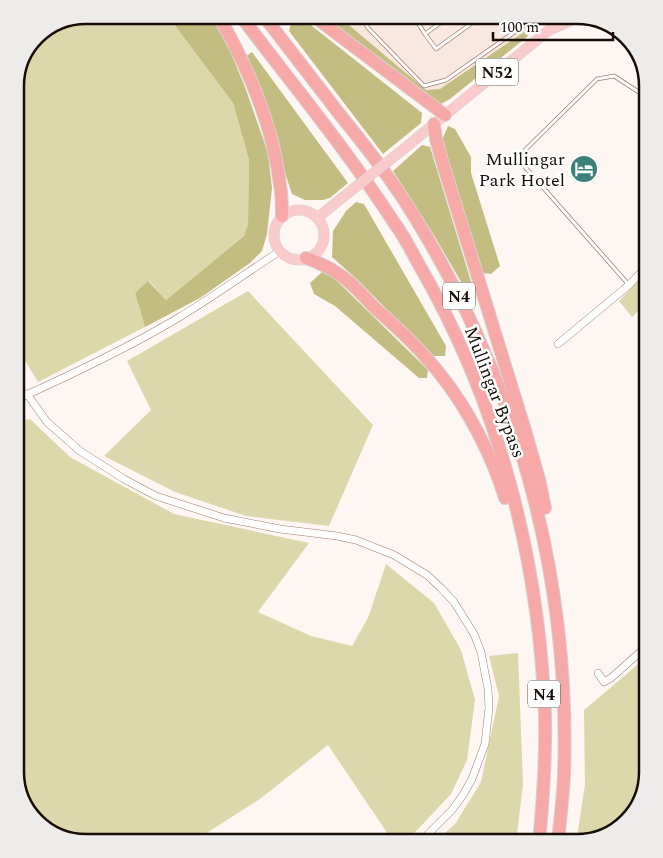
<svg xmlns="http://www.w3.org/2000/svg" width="663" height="858" viewBox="0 0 663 858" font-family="Spectral,serif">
	<rect width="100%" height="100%" fill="#fdf6f2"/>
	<path fill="#f9e8e0" d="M334,15H554L450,99L441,104Z"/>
	<path fill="#dcd8ac" d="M85,15H167L233,103L249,160L248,224L244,236L166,300L149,281L135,293L145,327L38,382L15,344V80L39,33Z
		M648,271V302L632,317L619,301Z
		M248,291L373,425L329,526L246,516L175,492L104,456L151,410L127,361Z
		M30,419L70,457L174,514L309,543L258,612L311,636L352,646L368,618L386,564L434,603L461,650L475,700L467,760L451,794L405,843H394L328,745L260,799L191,843H81L50,834L27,812L15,773V422Z
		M518,653L523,784L516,843H434L455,824L481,782L499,696L489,656Z
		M648,656V773L639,808L617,831L576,843L585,785L584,710Z"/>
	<path fill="#c3bd81" d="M167,15H210L226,41L245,87L268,153L272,188L267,234L262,251L250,263L200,298L145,327L135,293L148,281L166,300L244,236L248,224L249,160L233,103Z
		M320,15H337L426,90L440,89L524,32L528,36L450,99L441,104L428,98Z
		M302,18L422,113L421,123L383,154L289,31L292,19Z
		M252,52L348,183L330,198L323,200H305L292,194L285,173L261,90L246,56Z
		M448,126L455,129L471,157V173L500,266L491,274L483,273L442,140Z
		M422,145L430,147L476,298L471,299L435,237L393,171Z
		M356,202L364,204L446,346L445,356H432L361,283L332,257L333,231L346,211Z
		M322,272L334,278L428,370L427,378H419L335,306L314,294L310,283Z"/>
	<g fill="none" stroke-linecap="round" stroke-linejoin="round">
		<defs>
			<path id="lane" d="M361,15L368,28L424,86L446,80L539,15
				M413,15L425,34L451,15
				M425,34L436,49L483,15
				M629,285L525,167V150L597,79L614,76L648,98"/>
			<path id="street" d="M558,344L629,285L648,265
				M27,394L47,422L80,451L124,479L156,496L224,518L280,529L337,536L356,540L394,555L427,575L441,588L454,602L474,634L481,652L488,689L489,708L485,744L472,779L463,795L452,810L419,843
				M15,400C71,375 126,349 178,318C213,297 246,273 280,251
				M598,673L604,682L611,678L648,645"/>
			<path id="primary" d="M552,29L583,15
				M400,152L549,30L562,15
				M274 235a25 25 0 1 1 50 0a25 25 0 1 1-50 0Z
				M317,218L338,201"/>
			<path id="highway" d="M218,15C248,67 273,125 280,185C282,195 282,206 282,216
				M240,15C292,84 348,151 395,224C404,236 411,250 418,263C498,400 539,557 545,715C546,758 543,801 539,843
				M263,15C289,49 315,82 341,116C363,143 385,171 404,200C514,371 571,572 564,775C563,798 560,820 558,843
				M312,15L445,115
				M434,124L436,139L442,161L525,430L539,479L545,508
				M306,258C316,262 325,265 334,271C350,280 363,296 376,309C399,329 421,350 440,374C468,409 492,455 505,498"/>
		</defs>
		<use href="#lane" stroke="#9f7f70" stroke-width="4.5"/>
		<use href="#street" stroke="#9f7f70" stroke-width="8"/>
		<use href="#primary" stroke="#d5d3d2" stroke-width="11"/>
		<use href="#highway" stroke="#d5d3d2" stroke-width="14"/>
		<use href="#lane" stroke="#fff" stroke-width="3"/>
		<use href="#street" stroke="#fff" stroke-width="7"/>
		<use href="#primary" stroke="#facbcb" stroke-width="10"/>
		<use href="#highway" stroke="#f7a9a8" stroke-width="12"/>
		<defs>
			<path id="primary-bridge" d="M338,201L400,152"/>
		</defs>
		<use href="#primary-bridge" stroke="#d5d3d2" stroke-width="11" stroke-linecap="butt"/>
		<use href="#primary-bridge" stroke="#facbcb" stroke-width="10"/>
	</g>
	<defs>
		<symbol id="hotel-disc" viewBox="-11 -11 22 22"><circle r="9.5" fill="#3a817a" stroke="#fff"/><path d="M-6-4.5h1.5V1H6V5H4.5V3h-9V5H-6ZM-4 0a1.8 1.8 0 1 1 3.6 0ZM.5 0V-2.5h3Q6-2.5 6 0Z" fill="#fff"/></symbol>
	</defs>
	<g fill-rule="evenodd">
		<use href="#hotel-disc" x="568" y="153" width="32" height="32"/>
	</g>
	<g text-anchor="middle" stroke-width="5" stroke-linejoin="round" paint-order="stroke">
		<g fill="#fff" stroke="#5d5651" stroke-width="1">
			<rect x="476" y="58.5" width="42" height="27" rx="4"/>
			<rect x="443" y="282.5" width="32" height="27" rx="4"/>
			<rect x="528" y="680.5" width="32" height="27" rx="4"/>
		</g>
		<g font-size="16" font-weight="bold" fill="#180d07">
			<text x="497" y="78">N52</text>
			<text x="459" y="302">N4</text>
			<text x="544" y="700">N4</text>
		</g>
		<g font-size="18" fill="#180d07" stroke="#fff" text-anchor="end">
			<text x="565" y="165">Mullingar<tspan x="565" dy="21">Park Hotel</tspan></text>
		</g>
		<g font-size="18" fill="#180d07" stroke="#fff">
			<text transform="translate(495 392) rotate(69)" y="6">Mullingar Bypass</text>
		</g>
	</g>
	<path d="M0 0H663V858H0ZM86 24H577A62 62 0 0 1 639 86V772A62 62 0 0 1 577 834H86A62 62 0 0 1 24 772V86A62 62 0 0 1 86 24Z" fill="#edeceb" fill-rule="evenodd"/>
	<path fill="none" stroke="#180d07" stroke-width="2.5" d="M86 24H577A62 62 0 0 1 639 86V772A62 62 0 0 1 577 834H86A62 62 0 0 1 24 772V86A62 62 0 0 1 86 24Z"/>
	<path d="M493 32v8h120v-8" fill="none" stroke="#180d07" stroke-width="2.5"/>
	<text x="500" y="32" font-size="15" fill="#180d07" stroke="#ffffff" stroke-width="4" paint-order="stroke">100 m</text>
</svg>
